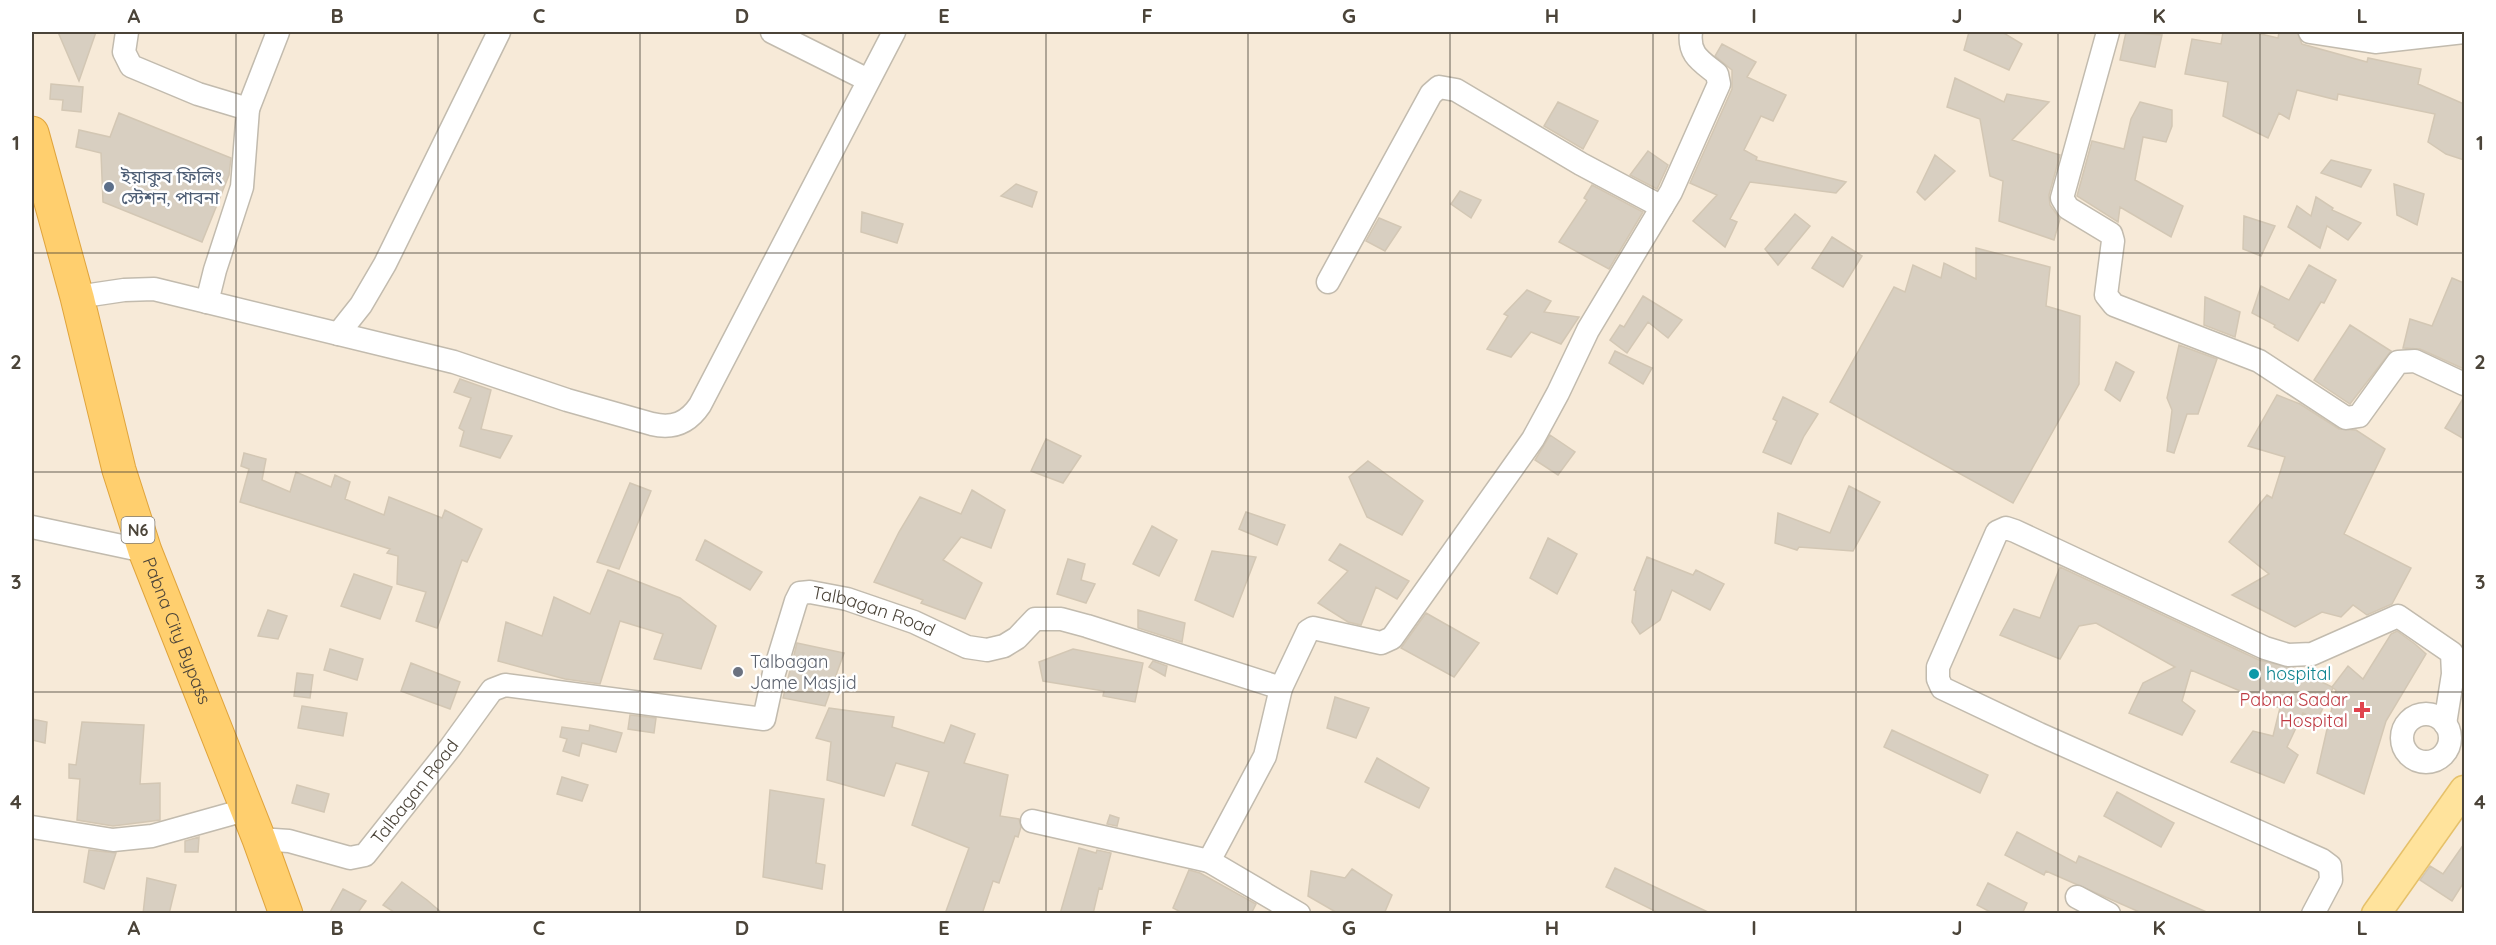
<svg xmlns="http://www.w3.org/2000/svg" width="2496" height="945" viewBox="0 0 2496 945" font-family="Quicksand,'Noto Sans Bengali',sans-serif">
	<rect width="100%" height="100%" fill="#f6f3ec"/>
	<path fill="#f7ead8" d="M32,32H2464V913H32Z"/>
	<path fill="#d8cfc1" stroke="#d3c7b4" stroke-width="1.5" d="M58,32H96L79,81Z
		M1969,32H2002L2022,44L2009,70L1964,50Z
		M2126,32L2162,35L2155,67L2120,60Z
		M2223,32H2252L2278,38L2279,32H2297L2302,44L2367,62L2368,58L2421,69L2418,84L2464,104V160L2446,154L2428,142L2435,114L2338,94L2337,100L2297,90L2289,119L2279,113L2268,138L2223,116L2228,82L2185,74L2192,39L2221,44Z
		M1722,44L1756,62L1747,77L1786,95L1773,121L1761,116L1744,150L1757,157L1756,160L1846,182L1836,193L1750,182L1730,219L1737,222L1725,247L1693,221L1717,195L1690,183L1732,89V70L1715,56Z
		M1955,78L2004,102L2007,94L2049,102L2012,140L2060,155L2049,195L2050,205L2060,219L2054,240L1999,221L2003,181L1990,176L1980,119L1947,107Z
		M51,84L83,87L81,112L62,110L63,100L50,99Z
		M1558,102L1598,121L1583,149L1544,126Z
		M2140,102L2172,110V126L2166,142L2143,137L2135,180L2183,206L2171,237L2120,207L2118,222L2077,196L2092,141L2124,149L2131,119Z
		M119,113L231,158L229,175L202,242L103,202L101,153L76,147L79,130L110,137Z
		M1648,151L1668,165L1657,189L1630,175Z
		M1935,155L1955,171L1925,200L1917,192Z
		M2331,160L2371,170L2361,187L2321,173Z
		M1016,184L1037,192L1032,207L1001,196Z
		M2394,184L2424,194L2417,225L2397,215Z
		M1592,185L1643,212L1609,269L1559,242L1587,200L1584,198Z
		M1460,191L1481,200L1471,218L1451,204Z
		M2316,197L2333,208L2332,210L2361,223L2348,240L2327,226L2320,248L2288,227L2297,206L2311,216Z
		M862,212L903,224L897,243L861,232Z
		M1795,214L1810,226L1778,265L1765,249Z
		M2244,216L2275,226L2261,256L2243,249Z
		M1379,218L1401,227L1385,251L1366,241Z
		M1832,237L1862,256L1843,287L1812,268Z
		M1976,248L2050,267L2046,306L2080,316L2079,384L2013,503L1830,402L1894,287L1905,292L1913,265L1941,278L1944,263L1976,279Z
		M2309,265L2336,280L2324,303L2321,302L2298,341L2274,327L2275,325L2252,313L2261,286L2289,300Z
		M2452,278L2464,283V369L2420,349L2403,348L2410,319L2432,326Z
		M1527,290L1551,301L1544,312L1579,317L1561,344L1531,332L1511,357L1487,349L1508,316L1504,314Z
		M1643,296L1682,320L1668,338L1648,322L1627,353L1610,340L1620,325L1624,327Z
		M2205,297L2240,312L2235,337L2204,325Z
		M2350,325L2391,351L2350,404L2314,380Z
		M2179,345L2217,359L2198,414H2187L2174,453L2167,451L2172,410L2167,398Z
		M1615,351L1652,368L1643,384L1609,363Z
		M2116,362L2134,372L2120,401L2105,390Z
		M460,379L491,390L481,429L512,436L500,458L460,446L464,431L459,428L471,398L454,392Z
		M2277,395L2300,404L2339,429L2356,430L2385,449L2344,534L2411,568L2392,604L2367,615L2353,605L2341,617L2322,612L2295,627L2232,595L2269,574L2229,542L2267,495L2272,498L2285,457L2248,446Z
		M1783,397L1818,414L1804,436L1791,464L1763,452L1777,421L1773,419Z
		M2464,397V439L2445,428Z
		M1550,435L1575,452L1558,475L1535,460Z
		M1046,439L1081,456L1063,483L1031,471Z
		M244,453L266,459L262,480L290,492L296,472L331,487L335,475L350,482L345,499L384,515L389,497L442,518L445,510L482,529L467,562L462,560L437,628L416,621L426,592L397,584L398,556L387,553L390,549L240,502L249,469L241,466Z
		M1368,461L1423,501L1402,535L1367,517L1349,477Z
		M630,483L651,491L619,569L597,562Z
		M1849,486L1880,502L1853,551L1799,547L1797,550L1775,543L1778,513L1830,533Z
		M972,490L1005,510L991,548L961,537L943,560L982,583L965,619L921,603L923,600L874,582L899,532L920,497L961,514Z
		M1246,512L1285,525L1277,545L1239,529Z
		M1152,526L1177,540L1159,576L1133,564Z
		M1548,538L1577,554L1557,594L1530,578Z
		M705,540L762,572L750,590L696,560Z
		M1340,544L1409,581L1397,599L1376,587L1361,625L1348,622L1318,603L1348,571L1329,560Z
		M1212,551L1256,557L1233,617L1195,600Z
		M1647,557L1693,575L1696,570L1724,584L1710,610L1672,590L1660,620L1640,634L1632,622L1636,591L1634,590Z
		M1068,559L1085,564L1081,580L1095,584L1086,603L1057,594Z
		M2060,567L2259,660L2293,668L2332,687L2348,666L2363,679L2391,634L2397,631L2415,644L2426,654L2386,721L2364,794L2317,773L2336,690L2333,688L2317,720L2303,713L2287,747L2298,755L2284,783L2231,762L2253,731L2273,736L2280,708L2191,670L2182,701L2195,711L2182,735L2129,713L2143,683L2175,667L2096,623L2079,626L2060,659L2000,635L2014,609L2040,618Z
		M608,570L680,598L716,626L701,669L654,659L663,634L620,621L600,684L565,679L498,661L506,622L542,636L554,597L590,614Z
		M354,574L392,587L380,619L341,606Z
		M268,610L287,616L278,639L258,636Z
		M1138,610L1185,623L1182,642L1138,628Z
		M1426,613L1479,643L1454,677L1401,648Z
		M797,643L844,653L825,706L783,698Z
		M330,649L363,659L357,680L324,670Z
		M1073,649L1143,663L1135,702L1103,696L1104,691L1043,681L1039,662Z
		M1153,661L1167,666L1165,676L1149,667Z
		M411,663L460,682L450,709L401,691Z
		M297,673L313,675L310,698L294,696Z
		M1335,697L1369,708L1356,738L1327,728Z
		M302,706L347,713L343,736L298,728Z
		M829,708L894,717L892,727L944,743L951,725L975,734L964,763L1008,775L1000,816L1019,819L1021,827L1018,837L1015,836L999,883L993,881L982,914H945L969,848L912,825L929,772L896,763L884,796L827,780L831,742L816,738Z
		M630,715L656,718L654,733L628,729Z
		M32,719L47,722L45,743L32,740Z
		M82,722L144,725L140,784L160,783V820L113,826L77,820L80,779L69,778V764L76,765Z
		M590,725L622,733L616,752L582,743L579,756L563,751L567,739L560,737L562,727L589,731Z
		M1892,730L1988,775L1980,793L1884,747Z
		M1377,758L1429,788L1419,808L1365,782Z
		M562,777L588,785L582,801L557,794Z
		M297,785L329,794L324,812L292,803Z
		M770,790L824,799L816,863L825,865L822,889L763,877Z
		M2117,792L2174,823L2161,847L2104,816Z
		M1110,815L1119,818L1117,826L1107,824Z
		M2017,832L2076,863L2079,856L2211,914H2144L2046,871L2044,875L2005,855Z
		M199,837L198,852H185V841Z
		M2464,844V882L2452,901L2420,880L2430,866L2443,874Z
		M1079,848L1096,853L1097,850L1111,853L1102,889L1099,888L1093,914H1060Z
		M89,850L116,853L104,889L84,882Z
		M1615,868L1712,914H1661L1606,887Z
		M1352,869L1392,895L1384,914H1339L1308,896L1311,871L1345,878Z
		M1189,870L1200,873L1256,904L1251,914H1184L1173,908Z
		M147,878L176,885L169,914H143Z
		M402,882L427,900L443,914H397L383,905Z
		M1988,883L2027,903L2022,914H1994L1977,905Z
		M343,889L366,901L357,914H329Z"/>
	<g fill="none" stroke-linecap="round" stroke-linejoin="round">
		<defs>
			<g id="minor">
				<path d="M127,32L124,52L131,66L198,94L248,109L242,187L215,270L207,302"/>
				<path d="M772,32L868,80"/>
				<path d="M2108,32L2062,198L2068,208L2111,234L2113,241L2106,295L2114,305L2259,361L2346,418L2359,416L2398,362L2415,361L2464,384"/>
				<path d="M2310,32L2375,42L2464,32"/>
				<path d="M248,109L278,32"/>
				<path d="M1328,282L1431,94L1439,87L1456,90L1581,164L1662,207"/>
				<path d="M77,297L124,290L154,289L454,362L567,400L652,424C673,429 688,423 700,405L894,32"/>
				<path d="M338,334L361,305L385,264L499,32"/>
				<path d="M32,527L145,551"/>
				<path d="M1281,688L1308,631L1313,628L1381,643L1392,638L1533,439L1558,393L1588,330L1671,192L1719,84L1717,74C1701,61 1688,55 1691,32"/>
				<circle cx="2426" cy="738" r="24"/>
				<path d="M1032,821L1209,861"/>
				<path d="M32,827L113,840L152,836L245,810"/>
				<path id="s1" d="M259,839L289,841L350,858L365,855L450,748L492,690L505,685L764,719L774,673L796,601L800,593L810,592L847,599L914,622L967,647L987,650L1004,646L1017,638L1035,619H1061L1087,626L1281,688L1265,756L1209,861L1299,914"/>
				<path d="M2077,897L2109,914"/>
				<path d="M2313,914L2331,880L2330,866L2322,860L2039,734L1942,688L1938,679V667L1997,532L2006,528L2015,531L2265,648L2288,655L2312,654L2398,616L2452,653L2453,674L2445,724"/>
			</g>
			<path id="major" d="M2376,914L2464,790"/>
			<g id="highway">
				<path id="s2" d="M32,133L77,297L119,470L145,551L259,839L286,914"/>
			</g>
		</defs>
		<use href="#minor" stroke="#c2bbae" stroke-width="25"/>
		<use href="#major" stroke="#e6c16a" stroke-width="31"/>
		<use href="#highway" stroke="#e0a43c" stroke-width="35"/>
		<use href="#minor" stroke="#fff" stroke-width="22"/>
		<use href="#major" stroke="#ffe39c" stroke-width="28"/>
		<use href="#highway" stroke="#ffcf6e" stroke-width="33"/>
	</g>
	<path fill="none" stroke="#4b4439" stroke-width="1.5" stroke-opacity="0.55" d="M236,32V914M438,32V914M640,32V914M843,32V914M1046,32V914M1248,32V914M1450,32V914M1653,32V914M1856,32V914M2058,32V914M2260,32V914M32,253H2464M32,472H2464M32,692H2464"/>
	<circle fill="#5c6f8a" stroke="#fff" stroke-width="2" cx="109" cy="187" r="6"/>
	<circle fill="#6b7280" stroke="#fff" stroke-width="2" cx="738" cy="672" r="6"/>
	<circle fill="#0f9aa8" stroke="#fff" stroke-width="2" cx="2254" cy="674" r="6"/>
	<path fill="#e0444e" stroke="#fff" stroke-width="2" d="M2359 701h6v6h6v6h-6v6h-6v-6h-6v-6h6z"/>
	<g text-anchor="middle" stroke-width="5" stroke-linejoin="round" paint-order="stroke">
		<rect fill="#fff" stroke="#817c74" stroke-width="1.5" x="121.5" y="517" width="33" height="26" rx="4.5"/>
		<g font-size="16" font-weight="bold" fill="#4b4439">
			<text x="138" y="536">N6</text>
		</g>
		<g font-size="18" fill="#4e5e75" stroke="#fff" text-anchor="start">
			<text x="121" y="183">ইয়াকুব ফিলিং<tspan x="121" dy="21">স্টেশন, পাবনা</tspan></text>
		</g>
		<g font-size="18" fill="#4b4439" stroke="#fff">
			<text dy="6" stroke="none"><textPath href="#s1" startOffset="800">Talbagan Road</textPath></text>
			<text dy="6" stroke="none"><textPath href="#s2" startOffset="519">Pabna City Bypass</textPath></text>
			<text dy="6" stroke="none"><textPath href="#s1" startOffset="189">Talbagan Road</textPath></text>
		</g>
		<g font-size="18" fill="#5b616d" stroke="#fff" text-anchor="start">
			<text x="750" y="668">Talbagan<tspan x="750" dy="21">Jame Masjid</tspan></text>
		</g>
		<g font-size="18" fill="#0d838f" stroke="#fff" text-anchor="start">
			<text x="2266" y="680">hospital</text>
		</g>
		<g font-size="18" fill="#be3a42" stroke="#fff" text-anchor="end">
			<text x="2348" y="706">Pabna Sadar<tspan x="2348" dy="21">Hospital</tspan></text>
		</g>
	</g>
	<rect width="2496" height="945" fill="none" stroke="#ffffff" stroke-width="66"/>
	<rect x="33" y="33" width="2430" height="879" fill="none" stroke="#4b4439" stroke-width="2"/>
	<g font-size="20" text-anchor="middle" font-weight="bold" fill="#4b4439">
		<text x="134" y="23">A</text>
		<text x="337" y="23">B</text>
		<text x="539" y="23">C</text>
		<text x="742" y="23">D</text>
		<text x="944" y="23">E</text>
		<text x="1147" y="23">F</text>
		<text x="1349" y="23">G</text>
		<text x="1552" y="23">H</text>
		<text x="1754" y="23">I</text>
		<text x="1957" y="23">J</text>
		<text x="2159" y="23">K</text>
		<text x="2362" y="23">L</text>
		<text x="16" y="150">1</text>
		<text x="2480" y="150">1</text>
		<text x="16" y="369">2</text>
		<text x="2480" y="369">2</text>
		<text x="16" y="589">3</text>
		<text x="2480" y="589">3</text>
		<text x="16" y="809">4</text>
		<text x="2480" y="809">4</text>
		<text x="134" y="935">A</text>
		<text x="337" y="935">B</text>
		<text x="539" y="935">C</text>
		<text x="742" y="935">D</text>
		<text x="944" y="935">E</text>
		<text x="1147" y="935">F</text>
		<text x="1349" y="935">G</text>
		<text x="1552" y="935">H</text>
		<text x="1754" y="935">I</text>
		<text x="1957" y="935">J</text>
		<text x="2159" y="935">K</text>
		<text x="2362" y="935">L</text>
	</g>
</svg>
